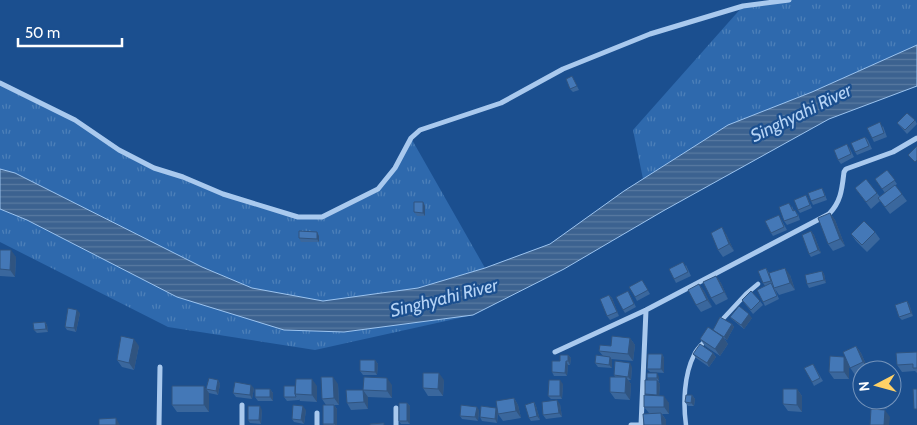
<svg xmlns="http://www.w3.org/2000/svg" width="917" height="425" viewBox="0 0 917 425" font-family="Cabin,sans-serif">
	<defs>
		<pattern id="grass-tufts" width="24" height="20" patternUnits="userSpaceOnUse" patternTransform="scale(1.25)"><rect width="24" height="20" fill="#2e69ad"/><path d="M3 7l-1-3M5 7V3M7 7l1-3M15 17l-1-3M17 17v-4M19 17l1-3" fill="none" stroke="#4d80b9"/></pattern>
		<pattern id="water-rules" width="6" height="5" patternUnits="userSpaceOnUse" patternTransform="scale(1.25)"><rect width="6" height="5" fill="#3c6290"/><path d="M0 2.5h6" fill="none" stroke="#597aa1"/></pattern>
	</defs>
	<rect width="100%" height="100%" fill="#1b4f8f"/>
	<path fill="url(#grass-tufts)" d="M789,0H917V45L812,92L728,125L643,179L633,130L743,6Z
		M0,83L75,120L119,150L154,168L223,194L298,217H322L378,189L395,168L411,138L485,268L418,288L323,301L252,288L202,267L15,173L0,169Z
		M0,209L27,220L177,297L344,332L473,315L315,350L168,327L0,242Z"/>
	<path fill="url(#water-rules)" stroke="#9cc4f0" d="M917,45V86L829,119L663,211L564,269L473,315L344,332L284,330L177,297L27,220L0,209V169L15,173L202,267L252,288L323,301L418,288L485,268L550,244L624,191L728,125L812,92Z"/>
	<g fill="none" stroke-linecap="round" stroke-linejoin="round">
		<path stroke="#a9c9ee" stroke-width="4.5" d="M720,322L746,294L758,284
			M686,425C683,403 684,375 694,355C696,349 702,344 706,340"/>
		<path stroke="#a9c9ee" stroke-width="5" d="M0,83L75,120L119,150L154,168L183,177L223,194L298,217H322L378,189L395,168L411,138L420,130L501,103L563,69L650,34L743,6L789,0
			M555,352L646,310L829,214C841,202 842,189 844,172L846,169L893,152L917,138
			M396,408V425
			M159,425L160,367
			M242,425V405
			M317,425V413
			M631,425H641
			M641,425L646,310"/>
	</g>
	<path fill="#3a679d" d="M574,80L579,90L573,92L570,89Z
		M915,120L917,124L907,134L897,123Z
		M883,126L887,137L874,142L872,138Z
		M865,137L868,140L872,149L857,155L855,152Z
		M849,147L854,157L841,164L838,160Z
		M887,170L897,184L885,193L875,179Z
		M895,185L907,201L890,214L880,201L871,209L855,188L877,193L880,197Z
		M824,192L827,200L813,205L811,201Z
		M806,195L808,199L812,208L800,213L798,210Z
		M423,202L425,206V216H417L414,212Z
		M792,206L794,211L798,214L800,220L787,225L784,221Z
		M830,213L835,220L845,246L833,251L828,244Z
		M781,219L787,230L773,236L771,233Z
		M811,231L814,235L821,253L811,257L809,254Z
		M317,232L319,236V242H301L299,238Z
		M875,232L880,239L867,252L856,241L851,234Z
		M726,234L734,251L723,257L718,250Z
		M0,250L16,257L15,277L0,276Z
		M686,265L691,276L676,283L674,279Z
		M766,268L769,273L790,275L795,290L779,295L775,289L779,299L765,306L763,302L765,286L763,283Z
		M822,271L824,274L826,283L809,288L807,284Z
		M716,276L721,283L728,299L716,305L711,298Z
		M642,280L650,294L637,301L635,297Z
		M699,284L704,291L712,307L701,312L696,305Z
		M628,291L636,307L625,313L623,310Z
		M609,295L612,298L619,316L610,320L607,316Z
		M742,300L760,301L763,305L753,314Z
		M907,301L909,304L913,316L902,320L899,317Z
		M80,313L76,332L67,330L65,327Z
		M730,317L752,318L744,329L733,320Z
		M45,322L47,325L48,332L37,333L34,330Z
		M732,324L734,327L727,340L724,338L728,344L720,356L705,346L700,339L714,331Z
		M630,338L635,345L633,361L611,359L612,360V368L598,367L595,363L603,356L599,351Z
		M139,346L134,370L122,367L117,360Z
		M856,346L861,353L868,369L866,370H862V372L855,375L849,366V379H834L829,372L847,360Z
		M917,352V373L915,371L902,372L897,365Z
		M713,353L716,357L709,367L696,358L693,354Z
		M662,354L664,358V373L650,372L647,369Z
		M568,355L571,358L570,365H568L567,376H554L552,372L560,361Z
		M375,360L378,364L377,375H363L360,371Z
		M813,364L823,381L814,386L812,382Z
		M632,367L631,380H628L631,384L630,400L615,399L610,392L615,377L614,375Z
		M659,377V381H658L660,384L659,396L669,403V414H662L666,420V425H644L649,413L644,407L645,395V394L648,380L647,378Z
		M218,380L220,384L218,395L209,393V412H177L172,405L204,386L206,389Z
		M444,380L443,396H428L423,388Z
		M338,384L339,405H334L337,409V425H324L323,424L326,405L322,399Z
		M563,384L562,399H551L548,396Z
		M392,385V398L368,397L363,390Z
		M317,386V402L300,401L299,399V400L287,401L284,397Z
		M254,388L252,399L236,397L233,393Z
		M270,389L273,393V401H258L255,397Z
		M797,389L802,396V412L788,411L783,404Z
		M363,390L368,397V409L351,410L347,403Z
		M692,395L695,399L694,406H688L685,402Z
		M514,398L518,405L521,418L503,421L498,414L497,423L482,421L480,417L496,408L497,410Z
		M888,400L887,409L873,408L868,401Z
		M534,402L536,406L540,420L531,421L529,418Z
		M407,403L410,406V424H401L399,421Z
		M560,404L562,417L546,419L543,415Z
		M262,410L261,424L250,423L248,420Z
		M306,410L304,424L294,422L292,419Z
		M479,410L478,421L462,419L460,416Z"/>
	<path fill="#305480" d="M423,202L425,206V216L423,213Z
		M830,213L835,220L845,246L840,239Z
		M722,227L726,234L734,251L729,244Z
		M811,231L814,235L821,253L818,250Z
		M317,232L319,236V242L317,239Z
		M11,250L16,257L15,277L10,270Z
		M785,268L790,275L795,290L790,283Z
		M822,271L824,274L826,283L824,280Z
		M716,276L721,283L728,299L724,292Z
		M699,284L704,291L712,307L707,300Z
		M609,295L612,298L619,316L617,312Z
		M907,301L909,304L913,316L911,313Z
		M77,310L80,313L76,332L74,328Z
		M749,314L752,318L744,329L741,325Z
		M45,322L47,325L48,332L46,329Z
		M732,324L734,327L727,340L724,337Z
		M723,337L728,344L720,356L715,349Z
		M630,338L635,345L633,361L628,354Z
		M134,339L139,346L134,370L129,363Z
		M856,346L861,353L868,369L863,362Z
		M713,353L716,357L709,367L707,363Z
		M662,354L664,358V373L661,369Z
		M568,355L571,358L570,365L568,361Z
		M610,357L612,360V368L609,365Z
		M844,357L849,364V379L844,372Z
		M375,360L378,364L377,375L375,372Z
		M566,361L568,365L567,376L565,373Z
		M630,363L632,367L631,380L628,377Z
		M439,373L444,380L443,396L438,389Z
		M657,373L659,377V381L657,378Z
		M333,377L338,384L339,405L334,398Z
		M626,377L631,384L630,400L625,393Z
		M387,378L392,385V398L387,391Z
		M312,379L317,386V402L312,395Z
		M218,380L220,384L218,395L216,391Z
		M560,380L563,384L562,399L560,396Z
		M657,380L660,384L659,398L657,395Z
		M251,385L254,388L252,399L250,395Z
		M204,386L209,393V412L204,405Z
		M270,389L273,393V401L270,397Z
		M797,389L802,396V412L797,405Z
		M363,390L368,397V409L364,402Z
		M692,395L695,399L694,406L691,403Z
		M664,396L669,403V414L664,407Z
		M514,398L518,405L521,418L516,411Z
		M557,400L560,404L562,417L559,413Z
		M883,400H888L887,409L883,402Z
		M534,402L536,406L540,420L537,416Z
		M407,403L410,406V424L407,421Z
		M334,405L337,409V425H335L334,424Z
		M260,406L262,410L261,424L259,420Z
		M303,406L306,410L304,424L301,420Z
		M477,407L479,410L478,421L475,417Z
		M496,408L498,412L497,423L495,419Z
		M885,410L890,417L889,425H884Z
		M661,413L666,420V425H662Z
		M116,418L120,425H116Z"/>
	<path fill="#4478b7" stroke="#305480" d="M572,76L577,86L570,89L566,79Z
		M907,113L915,120L905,130L897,123Z
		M880,122L884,133L872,138L867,128Z
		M865,137L869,146L855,152L851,143Z
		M847,144L851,154L838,160L834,150Z
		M917,146V160L915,162L908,155Z
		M887,170L895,180L882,189L875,179Z
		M866,179L877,193L866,202L855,188Z
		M895,185L902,194L885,207L878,198Z
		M822,188L825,196L811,201L808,193Z
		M806,195L810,205L798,210L794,200Z
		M414,202H423V213L414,212Z
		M789,203L793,211L795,210L798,216L784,221L779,207Z
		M830,213L840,239L828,244L818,218Z
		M779,215L784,227L771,233L765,221Z
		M864,221L875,232L862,245L851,234Z
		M722,227L729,244L718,250L711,233Z
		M299,231L317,232V239L299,238Z
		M811,231L818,250L809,254L802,235Z
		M0,250H11L10,270L0,269Z
		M683,262L688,272L674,279L669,269Z
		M766,268L771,281L763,283L758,271Z
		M785,268L790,283L774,288L769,273Z
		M822,271L824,280L807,284L805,275Z
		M716,276L724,292L711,298L703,282Z
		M642,280L648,290L635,297L629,287Z
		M771,283L777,296L763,302L757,290Z
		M699,284L707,300L696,305L688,290Z
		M628,291L634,304L623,310L616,297Z
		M751,291L760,301L751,310L742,300Z
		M609,295L617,312L607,316L600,299Z
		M907,301L911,313L899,317L895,305Z
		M739,306L749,314L741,325L730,317Z
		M68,308L77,310L74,328L65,327Z
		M720,317L732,324L724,337L713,330Z
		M45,322L46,329L34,330L33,323Z
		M708,327L723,337L715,349L700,339Z
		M121,336L134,339L129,363L117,360Z
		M612,336L630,338L628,354L599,351L600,345L611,346Z
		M700,344L713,353L707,363L693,354Z
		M856,346L863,362L850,368L843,352Z
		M917,352V368H913V364L897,365L896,353Z
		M648,354H662L661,369H647Z
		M560,355H568V361H566L565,373L552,372V361H560Z
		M596,355L610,357L609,365L595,363Z
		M830,356L844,357V372H829Z
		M360,360H375V372L360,371Z
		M615,361L630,363L628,377L614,375Z
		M813,364L820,378L812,382L804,368Z
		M423,373H439L438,389L423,388Z
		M647,373H657V378H647Z
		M321,377H333L334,398L322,399Z
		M364,377L387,378V391L363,390Z
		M610,377H626L625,393L610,392Z
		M209,378L218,380L216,391L206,389Z
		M296,379H312V395L295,394Z
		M549,380H560V396H548Z
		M645,380H657V395L645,394Z
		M235,382L251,385L250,395L233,393Z
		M172,386H204V405H172Z
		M284,386H295V394L296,397H284Z
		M255,389H270V397H255Z
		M783,389H797V405L783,404Z
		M913,389H917V409H914Z
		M346,390H363L364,402L347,403Z
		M644,395L664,396V407H644Z
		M686,395H692L691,403L685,402Z
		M514,398L516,411L498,414L496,401Z
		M557,400L559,413L543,415L542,402Z
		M868,400H883V402L868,401Z
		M534,402L537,416L529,418L525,405Z
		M399,403H407V421H399Z
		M293,405L303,406L301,420L292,419Z
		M323,405H334V424H323Z
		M461,405L477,407L475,417L460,416Z
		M248,406H260L259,420H248Z
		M481,406L496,408L495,419L480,417Z
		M871,409L885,410L884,425H870Z
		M661,413L662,425H644L643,414Z
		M116,418V425H99V419Z
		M384,423V425H370V424Z"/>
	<g text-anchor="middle" stroke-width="4.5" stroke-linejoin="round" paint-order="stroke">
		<g font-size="18" font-style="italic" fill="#b5d3f5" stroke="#1b4f8f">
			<text transform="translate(801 113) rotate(-26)" y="6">Singhyahi River</text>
			<text transform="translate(444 298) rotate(-14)" y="6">Singhyahi River</text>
		</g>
	</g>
	<g transform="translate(877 385) rotate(264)"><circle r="24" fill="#1b4f8f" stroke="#7695bc"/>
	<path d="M0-4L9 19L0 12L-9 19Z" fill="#ffd166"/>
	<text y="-8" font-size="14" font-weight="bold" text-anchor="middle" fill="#ffffff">N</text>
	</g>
	<path d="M18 38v8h104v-8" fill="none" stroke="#ffffff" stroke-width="2.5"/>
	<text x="25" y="38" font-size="15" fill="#ffffff" stroke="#1b4f8f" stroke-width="4" paint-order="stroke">50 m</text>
</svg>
